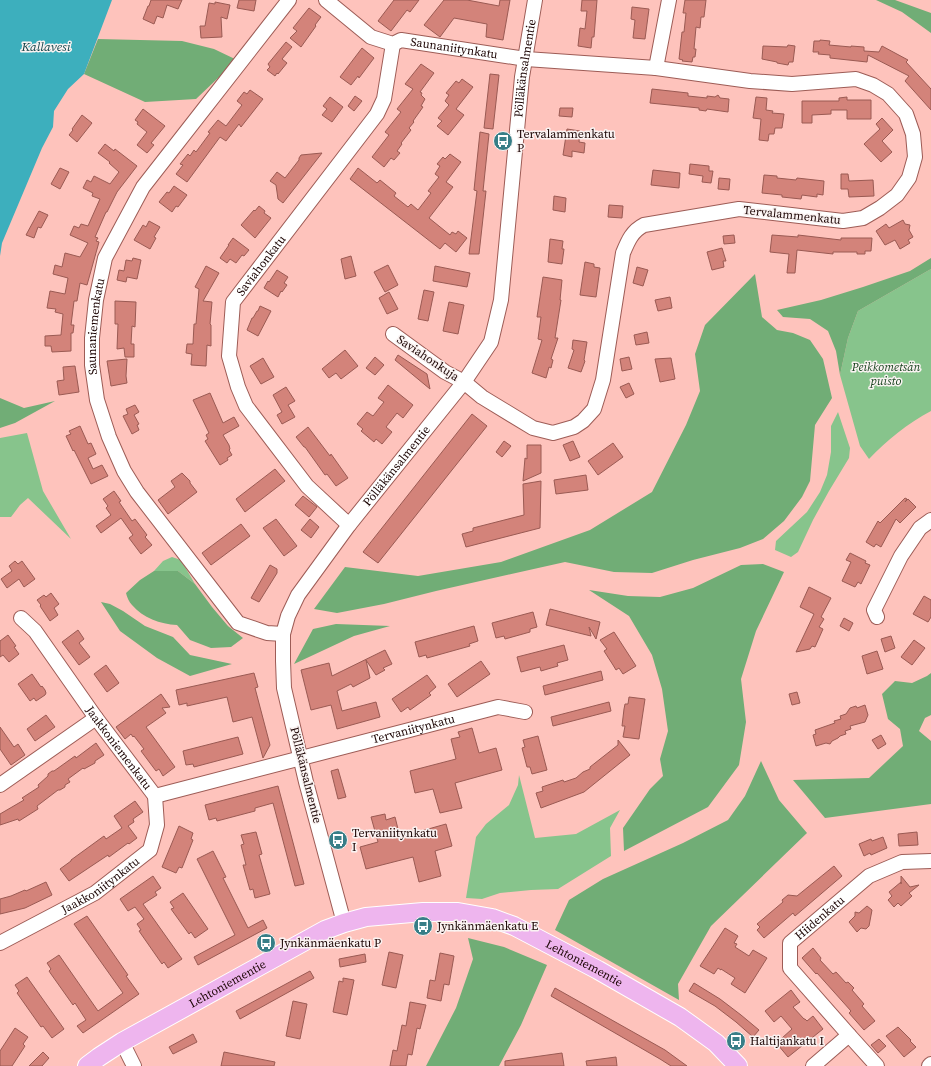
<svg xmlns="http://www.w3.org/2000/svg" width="931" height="1066" viewBox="0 0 931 1066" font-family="'Source Serif 4',serif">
	<rect width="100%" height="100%" fill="#fec3bc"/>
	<path fill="#87c48c" d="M931,269V411C908,423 887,440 869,459L860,446L840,375L848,338L858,311Z
		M838,412L850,448L849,458L829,491L813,520L798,552L791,557L775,550L776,541L807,512L820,492L827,475L831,452V426Z
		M27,433L43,491L71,539L28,498L20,505L11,517H0V438Z
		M172,557L181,560L195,584L178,571H154L163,561Z
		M519,775L535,838L576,834L620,810L610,828L611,856L558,889L531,890L500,893L482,899L466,898L476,837L486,824L509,805L518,785Z"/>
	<path fill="#71ad76" d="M876,0H895L931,13V33L902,12Z
		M98,39L182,41L214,49L237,60L196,99L145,102L84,74Z
		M931,258V269L858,311L848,338L840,375L836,351L828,331L810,319L783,317L777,310L821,300L863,287L910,271Z
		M755,274L762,317L777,330L793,333L810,340L823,359L832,398L815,425L810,481L802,497L784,521L763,539L740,548L693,560L652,573L614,572L565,562L436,591L384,604L337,613L314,609L345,567L418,576L501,562L590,530L652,492L686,425L700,391L695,354L705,325Z
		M0,398L24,408L55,401L15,423L0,428Z
		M763,564L784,572L756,631L741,679L746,722L739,765L708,807L624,851L623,828L650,789L663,776L660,759L668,731L662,689L652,655L629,616L589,590L628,596L660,597L693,588L741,565Z
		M154,571H178L195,584L212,607L228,626L243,638L231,647L211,648L190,640L177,625C160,624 143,618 132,605C129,602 127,597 126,593L140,580Z
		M101,602L110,604L123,611L145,626L173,637L190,655L232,664L190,676L157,658L120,631Z
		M336,624L390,626L354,636L294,664L313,629Z
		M931,673V715L925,718L919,731L931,741V804L825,818L793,780L869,778L903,746L900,729L888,719L882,694L895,681L912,683L927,676Z
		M761,761L779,800L807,833L711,926L678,984L679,1000L555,930L569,900L603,879L683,843L728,820L745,796Z
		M468,938L504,947L547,965L521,1025L499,1066H426L456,1008L473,959Z"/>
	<path fill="#3dafbd" d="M0,0H112L84,74L68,89L54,111L53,127L42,148L2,243L0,256Z"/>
	<path fill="#d3837a" stroke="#9a5a53" d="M151,0H182L178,9L167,5L163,18L157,16L154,24L143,19L148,6H149Z
		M239,0H256L254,11L237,8Z
		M394,0H419L410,12L407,10L391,31L378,21Z
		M444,0H467L499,6L500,0H510L503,40L486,37L487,24L454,18L440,37L424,25Z
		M582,0H597L594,37H592L591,48L578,46L580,28L585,29L587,11H581Z
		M685,0H706L704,17H701L700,28L696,27L694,49H696L695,57H693L692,62L682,61L683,60L679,59L682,32H684L686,13H683Z
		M215,2L230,5L227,19L221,17L222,37L201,38L200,26H205L209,3L215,4Z
		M632,7L649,9L645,39L633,38L635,20L631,19Z
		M309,8L321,17L315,25L316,26L301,47L290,38L297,31L293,28Z
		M820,40L830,41L829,45L851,47V46L864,47V51L879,52L882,46L908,60L906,62L931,89V110L905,81L909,76L868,55L867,62L830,58V55L818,54L819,52H813L814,41H820Z
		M286,42L292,47L282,59L287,63L278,74L277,73L275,76L267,70L270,67L268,64Z
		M788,45L795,46L793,62H789L788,65L777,63V62L762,59L763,46L787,47Z
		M362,48L374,58L359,78L358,76L351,85L340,77Z
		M421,64L434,73L420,92L422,93L421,95L425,99L421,106L423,107L413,121L414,122L409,128L411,130L401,143L402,144L397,151L400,153L394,160L391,158L384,167L372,157L389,135L385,132L401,112L397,109L413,89L405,84Z
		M490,74L499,75L493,129L484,128Z
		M462,79L473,87L456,109L464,115L448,135L437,126L442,121L438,118L449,105L445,101L449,95L446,93L456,81L459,83Z
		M652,89L688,93V96L707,98V96L715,97L718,95L720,98L729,99L728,112L707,109L706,111L699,110V108L650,103Z
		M250,90L263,99L241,127L239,124L226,141L220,137L187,182L176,174L183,165L180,164L188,154L190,156L194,150L196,152L210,133L208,132L218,120L226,126L242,105L237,101L244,92L247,94Z
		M355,96L362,101L354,111L348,106Z
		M330,97L343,107L332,122L322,115L327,109L323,106Z
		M756,97L767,98L766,110L773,111L772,113L784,114L782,128H775L774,134H769L768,141L759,140L761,119L753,118Z
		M847,97V100H871V119H847V110H831V114L812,115V123H802V101H839V98Z
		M560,108H573L572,117L559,116Z
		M143,109L165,126L151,143L154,145L147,153L137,145L147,132L137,124L138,122L135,120Z
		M82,115L92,123L77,142L69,135L73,130L72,129Z
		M882,118L893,130L882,141L892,152L881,162L864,144L880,129L876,124Z
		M567,129L580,131L579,142L585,143L584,153L572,151V157L563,155Z
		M480,132L489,134L483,191H486L479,254H469L477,191L474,190Z
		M105,144L114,151L115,149L137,166L117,192L107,212H106L95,237L98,238L96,241L99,242L87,285L80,283L77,301H74L71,325H74L73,333H71V351L52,352L51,346H45V336L61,335L63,314L55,312L56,309L47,308L50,291L65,294L68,278L53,274L55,265L62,267L65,253L80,257L88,243L70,235L74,226L79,228L81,224L88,226L100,199L92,196L93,193L83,188L87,180L91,182L94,176L110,184L119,172L109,163L110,162L98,153Z
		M322,153L283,203L278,199L276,185L270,181L277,172L285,178L299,160V158L301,155Z
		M450,154L461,162L446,182L453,187L429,218L450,235L452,232L456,234L458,231L467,238L456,252L445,243L440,249L350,179L358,168L377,183L380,180L396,193L394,196L408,207L411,204L418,210L431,193L428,191L439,177L435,174L440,166L437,164L443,157L445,159Z
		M690,164L709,166V171H713L711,183L702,182L703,176L689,174Z
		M60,168L69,172L60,189L51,184Z
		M653,170L680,173L679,188L651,185Z
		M841,174H848L849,181L873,180L874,196L849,197L848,189H841Z
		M764,175L777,176V178L796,180L797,178L824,181L823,195L817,194V197L802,195L801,199L782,197V195L762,193Z
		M719,178L730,179L729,190L718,189Z
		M174,186L187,195L178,207L176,206L172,212L159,202L167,192L169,193Z
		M554,196L566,198L565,212L553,210Z
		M609,205L623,206L622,218L608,217Z
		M259,206L265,211L264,213L271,218L255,238L241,225L254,210L255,211Z
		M39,211L48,215L41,228L38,227L34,238L26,235Z
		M903,220L905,224L910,225L909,230L913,237L908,240L910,243L900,249L895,240L885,245L876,231L886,224L889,228Z
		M149,221L160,227L154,237L156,238L150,249L134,240L143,225L146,227Z
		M734,235L735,243L724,244L723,236Z
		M772,235L798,237V235L841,240V238H872L871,251H865V254H857V252H833V254L797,250L795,273H787L789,254L770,252Z
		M233,238L249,250L244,256L242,255L236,263L230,259L227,263L220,258L229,245H228Z
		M550,239L563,241L562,249H564L562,264L548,262Z
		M722,248L726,261H723L724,267L712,270L707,252Z
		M351,256L356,276L345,279L341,259Z
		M133,258L141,260L137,279L127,277L126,282L117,280L119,270L124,271L126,260L132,261Z
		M585,262L594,264V267L600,268L596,297L580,295Z
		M388,265L398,285L385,292L374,272Z
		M206,266L219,273L203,301L212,302L210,324L211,325V346L207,345L206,366L191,365L192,354L186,353L187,344H193L194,324H196L199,289L195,287Z
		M435,266L470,273L467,287L433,281Z
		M637,267L648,270L643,286L633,283Z
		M277,270L288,277L284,283L287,285L282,292L281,291L278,297L264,288L268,281L269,282Z
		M543,277L562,280L560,300H561L555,338H558L551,359L553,360L551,368L549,367L546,378L532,373L542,340L538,339L541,317H537Z
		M424,290L434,292L428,321L418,319Z
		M389,292L398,309L387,314L379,298Z
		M670,297L672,308L658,311L655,300Z
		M115,301L136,302L135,327L132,326L131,344H134V357H125L124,348L117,349L118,324H115Z
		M449,302L464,305L458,334L443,331Z
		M260,306L271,311L258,336L247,330L252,318H253L257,311H258Z
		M647,332L649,343L636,345L634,335Z
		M573,340L587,342L584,360L585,361L581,372L568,368L574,350L572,349Z
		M345,350L358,366L341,379L336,373L329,378L322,369Z
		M398,355L427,374L430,389L395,360Z
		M375,357L384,365L375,375L366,368Z
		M629,357L632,369L622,371L620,359Z
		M263,358L274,377L261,384L250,366Z
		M671,358L675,379L660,382L655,359Z
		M127,359L126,376L127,383L111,386L107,361Z
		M75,366L79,392L59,395L57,381L64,380L63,367Z
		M629,383L634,394L626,398L620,387Z
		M388,385L413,405L403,418L397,413L386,427L392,432L382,444L376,439L374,442L361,431L363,429L357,424L367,412L373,416L384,402L378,398Z
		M286,387L295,401L288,405L295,417L282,424L277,415L282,412L273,395Z
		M210,393L223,423L234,417L239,426L223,435L229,445L230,449L229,450L232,455L227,458L228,460L220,465L205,441L208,439L206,435L209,433L193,400Z
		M135,405L139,412L134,415L139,424L137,425L139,430L132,434L123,416L128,414L126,409Z
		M472,414L487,426L378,563L363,552Z
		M80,426L88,444L91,443L96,454L88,458L93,469L102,465L108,476L91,484L74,450L73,451L66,436L71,434L69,431Z
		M308,427L330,456L331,454L348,478L336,486L327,474L325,475L305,447H304L296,437Z
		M504,441L511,446L502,457L496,452Z
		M573,441L580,457L570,461L563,445Z
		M613,443L623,457L598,475L588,461Z
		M527,445H541V473L523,481L525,458L527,459Z
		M275,469L285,481L245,512L236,499Z
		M182,473L190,481V483L197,492L168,514L158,500L175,487L171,481Z
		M586,475L588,490L556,494L554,480Z
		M541,481L540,528L466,547L462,534L473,531V528L524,515L523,484Z
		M114,491L121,501L119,502L132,521L135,519L147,535L145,537L152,545L141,554L129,538L133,535L121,518L101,533L96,526L111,515L106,508L108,506L103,499Z
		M303,496L317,507L309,517L295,505Z
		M905,498L907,499L905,502L908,499L916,507L900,523L896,519L881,547L876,544L874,547L866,542L878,521L880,523Z
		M276,519L297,546L284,556L263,528Z
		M310,519L319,527L311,538L301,530Z
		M241,524L250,536L211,565L202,553Z
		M850,553L866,561L865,563L870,565L861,584L858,582L855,587L842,581L851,562L846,560Z
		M15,561L18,564L22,561L35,579L24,587L19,579L7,588L1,579L12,571L9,566Z
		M270,565L277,569V573L259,602L251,598Z
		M809,587L831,598L821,617L824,619L819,627L823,629L815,647L812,646L810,649L796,652L814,614L800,607Z
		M51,593L59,604L54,608L58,615L50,621L40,606L41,605L37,600L44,595L46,597Z
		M924,596L931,600V617L928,622L913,614Z
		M550,609L600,622L596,639L589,627L591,636L546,625Z
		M533,612L537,627L530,629V632L505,639L504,636L496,638L492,623Z
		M844,618L853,623L849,631L840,626Z
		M474,626L478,641L469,644L470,646L427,658L426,655L419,657L415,642Z
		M78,630L84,639L79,643L90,657L79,665L62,642Z
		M614,632L636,666L623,674L619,668L616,670L613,665L604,651L607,649L600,640Z
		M8,635L16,646L14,647L19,654L9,662L3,655L0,657V641Z
		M891,636L895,648L885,652L881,639Z
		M914,640L925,648L912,665L901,657Z
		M564,645L568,660L557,663L558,666L551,668L541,671L540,667L521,672L517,657Z
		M385,650L392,664L383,668L385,670L376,675L366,660L370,678L353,687L351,684L337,691L342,711L376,702L380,717L337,729L331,705L311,710L301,670L329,663L332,676Z
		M877,651L883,669L867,674L862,656Z
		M481,661L490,674L457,697L448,684Z
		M106,665L119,683L107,692L94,674Z
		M601,671L603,680L545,695L543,686Z
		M254,673L258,687L255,688L270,745L263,758L252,717L233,722L227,697L187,706V703L179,705L176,690Z
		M32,674L41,687L42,686L45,690L46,693L45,695L36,701L34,698L30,701L18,684Z
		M427,675L436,687L429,693L431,695L410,710L408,707L401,712L392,699Z
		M797,692L800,703L792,705L789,694Z
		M161,694L170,707L162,708L166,713L146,727L175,767L163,776L159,769L156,771L141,751L144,749L134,736L133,737L131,734L125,739L116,727Z
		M629,697L645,699L639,739L623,737L625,726H622L624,709L625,704H628Z
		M609,702L611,711L553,726L551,717Z
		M865,705L868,715L865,722L850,726L851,729L845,731L846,734L840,736L838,738L832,741L830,744L826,743L816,746L813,735L816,734L815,730L835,723L834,721L841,719L840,716L846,714L850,708L856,706L857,708Z
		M46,715L55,727L35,741L27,729Z
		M0,727L14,747L18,744L25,755L11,765L0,749Z
		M472,728L479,753L496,748L502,770L455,783L462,808L440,813L433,789L415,793L410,771L456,759L451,739L460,737L458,732Z
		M881,735L886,744L878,749L872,740Z
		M538,736L547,770L532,774L530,767H527L522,748L525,747L523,740Z
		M238,737L243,754L194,767L193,764L186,765L183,751Z
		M618,740L630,755L584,792L541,808L536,793L543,791L542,787L563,780L564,782L576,778L583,772L590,769V767L618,745Z
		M96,743L104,755L95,761V763L84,769L83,768L68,779L70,782L65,785V787L60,790H58L37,806L38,809L19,821L18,819L0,825V814L24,800L22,798L39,787L38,785L48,776V774L52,771H54L75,756L76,758Z
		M338,769L346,797L338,799L331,771Z
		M278,786L304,884L295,886L273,803L255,808V811L217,821L216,818L209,820L205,805Z
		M135,801L143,812L133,819L134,822L128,826L137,838L129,844L128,843L109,857L108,855L69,881L60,869L71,861V860L104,836L106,839L122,828L114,816Z
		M385,814L386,820L395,817L400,837L446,824L452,846L435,851L441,876L419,882L413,857L366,869L360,847L378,842L371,817Z
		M179,826L193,833L191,839L193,840L182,868L179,867L176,873L162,867Z
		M256,832L262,854L259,855L270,894L255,898L253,889L250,890L248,883L243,865H246L241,845L244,844L241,835Z
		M917,832L918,845L899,846L898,834Z
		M883,837L887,848L871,855L870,853L864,856L859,844L871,839L872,841Z
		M213,851L226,877L223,878L248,928L263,920L267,928L198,965L194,957L235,935L197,859Z
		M834,866L842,876L795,916L793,913L764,938L757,930L760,927L757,924L783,902L782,900L788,895L797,896Z
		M153,876L161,888L155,892L157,895L143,904L182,959L168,968L164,962L162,964L139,931L141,930L137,924L144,919L135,907L128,911L120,899Z
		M901,876L910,887L919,885L909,893L912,896L901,906L898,903L894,907L888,900L892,896L889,892L901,882V884Z
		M46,882L52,895L25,908L0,914V899L11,896L25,890L26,891Z
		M183,893L208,929L195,938L191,932L189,934L171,909L174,908L170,902Z
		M867,906L872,910L869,926L866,929L861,928L857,932L849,922L855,916V912L859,913Z
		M87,916L128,975L126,976L139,994L83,1033L77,1026L86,1020L75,1003L73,1005L51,974L49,971L51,969L47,963L59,955L98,1011L123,993L74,924Z
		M725,928L738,936L734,943L737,944L735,947L749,956L753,950L767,958L745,993L731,984L735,978L721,969V970L718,968L714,974L700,966Z
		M813,948L821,958L820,960L833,974L836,972L846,983L848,982L854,988L852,990L864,1004L862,1006L875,1021L864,1030L849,1013L851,1011L817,973L816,974L802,958Z
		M389,952L403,955L396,988L382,985Z
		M440,953L454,956L449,985L444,984L441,1001L427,998L430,980L435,981Z
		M365,954L366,962L340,967L339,959Z
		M310,971L314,978L240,1019L236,1011Z
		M27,977L64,1029L52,1038L43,1026L41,1027L17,993L19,991L15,985Z
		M343,978L354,980L347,1015L333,1012L339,981L343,982Z
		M694,983L720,999L741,1015L759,1030L753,1037L736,1022L715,1006L689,991Z
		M555,988L665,1050L687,1066H671L660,1059L551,996Z
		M791,990L800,1002L793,1007L804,1019H805L807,1021L813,1016L823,1029L788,1057L778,1045L784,1040L782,1038L792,1029L781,1016L774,1022L765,1011Z
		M293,1001L307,1004L300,1039L286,1036Z
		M410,1002L426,1005L420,1029L417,1028L412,1055L408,1054L406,1066H390L393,1050L397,1051L402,1025L406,1026Z
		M898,1027L911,1040L910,1041L916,1047L904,1057L886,1036Z
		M15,1028L28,1037L23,1044L25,1046L12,1066H0V1051Z
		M193,1034L197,1042L173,1054L169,1047Z
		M879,1039L886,1046L878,1053L871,1045Z
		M43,1052L49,1058L42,1066H29Z
		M224,1052L275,1062L274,1066H221Z
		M562,1053L564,1066H505V1061Z
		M616,1057L617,1066H587L586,1061Z"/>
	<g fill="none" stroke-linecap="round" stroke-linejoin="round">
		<defs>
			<g id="minor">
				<path id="s1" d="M326,0L371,37L393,44L401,40L526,59L656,68L750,81L792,84L856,79L873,85L888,94L906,114L913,134L915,157L909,178L897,195L880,208L863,218L843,221L739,209L644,225C632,231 628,241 623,253L603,380L594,409L583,421L574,427L553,433L533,428L482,397L464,382L445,372L393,334"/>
				<path d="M656,68L669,0"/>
				<path id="s2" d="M349,525L307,486L246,406L238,387L229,356L233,302L377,114L384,99L393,44"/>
				<path d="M877,617L874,610L901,556L920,528L931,520"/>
				<path id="s3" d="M21,618L35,631L96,718L155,796L498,707L525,712"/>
				<path id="s4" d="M283,634L267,633L238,623L137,492L124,471L109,437L97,400L92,365V338L96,300L105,258L143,187L289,0"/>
				<path d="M0,785L96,718"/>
				<path id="s5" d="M344,923L306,782L284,688L283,661V634L288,616L298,595L349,525L464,382L491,342L501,300L522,77L535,0"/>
				<path id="s6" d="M0,943L95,893L150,850L157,825L155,796"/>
				<path d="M122,1042L134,1066"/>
				<path d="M813,1066L849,1035"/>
				<path id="s7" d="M877,1066L849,1035L790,968V943L869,876L902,862L931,861"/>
				<path d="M929,1066L931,1064"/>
			</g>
			<g id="major">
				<path id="s8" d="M87,1066L99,1057L122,1042L325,930L344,923L366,917L423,912H458L492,918L514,926L598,970L680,1017L716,1043L738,1066"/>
			</g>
		</defs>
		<use href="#minor" stroke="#9d5c56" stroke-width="16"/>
		<use href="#major" stroke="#fff" stroke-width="20"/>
		<use href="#minor" stroke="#fff" stroke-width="14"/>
		<use href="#major" stroke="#eeb5ee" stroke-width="18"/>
	</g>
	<defs>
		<symbol id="bus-disc" viewBox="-11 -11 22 22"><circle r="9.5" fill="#377e87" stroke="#faf3f2"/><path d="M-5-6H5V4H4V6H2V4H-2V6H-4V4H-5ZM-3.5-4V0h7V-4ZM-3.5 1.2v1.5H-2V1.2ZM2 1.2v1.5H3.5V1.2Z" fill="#fff"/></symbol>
	</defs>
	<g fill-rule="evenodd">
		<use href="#bus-disc" x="492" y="130" width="22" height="22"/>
		<use href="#bus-disc" x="327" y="829" width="22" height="22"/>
		<use href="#bus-disc" x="412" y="915" width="22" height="22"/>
		<use href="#bus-disc" x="255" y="932" width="22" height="22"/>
		<use href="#bus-disc" x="725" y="1030" width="22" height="22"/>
	</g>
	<g text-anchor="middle" stroke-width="3" stroke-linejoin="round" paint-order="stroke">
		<g font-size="12" fill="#1c0504" stroke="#faf3f2">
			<text dy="4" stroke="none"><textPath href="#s1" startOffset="144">Saunaniitynkatu</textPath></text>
			<text dy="4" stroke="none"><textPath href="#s5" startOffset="933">Pölläkänsalmentie</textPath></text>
			<text transform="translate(792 215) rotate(6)" y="4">Tervalammenkatu</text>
			<text dy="4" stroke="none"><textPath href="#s2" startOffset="311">Saviahonkatu</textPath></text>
			<text dy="4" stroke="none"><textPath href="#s4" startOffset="387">Saunaniemenkatu</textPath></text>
			<text transform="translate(428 358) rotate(34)" y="4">Saviahonkuja</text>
			<text dy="4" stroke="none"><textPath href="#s5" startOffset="501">Pölläkänsalmentie</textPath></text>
			<text dy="4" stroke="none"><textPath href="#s3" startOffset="490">Tervaniitynkatu</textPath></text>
			<text dy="4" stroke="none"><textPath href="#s3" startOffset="163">Jaakkoniemenkatu</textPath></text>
			<text transform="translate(306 775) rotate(76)" y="4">Pölläkänsalmentie</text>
			<text dy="4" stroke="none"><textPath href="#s6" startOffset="116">Jaakkoniitynkatu</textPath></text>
			<text dy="4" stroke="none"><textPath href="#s7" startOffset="195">Hiidenkatu</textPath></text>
			<text dy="4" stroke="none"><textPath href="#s8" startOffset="547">Lehtoniementie</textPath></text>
			<text dy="4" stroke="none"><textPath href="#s8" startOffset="163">Lehtoniementie</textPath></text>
		</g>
		<g font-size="12" fill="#1c0504" stroke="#faf3f2" text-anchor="start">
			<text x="517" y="138">Tervalammenkatu<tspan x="517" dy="14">P</tspan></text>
			<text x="352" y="837">Tervaniitynkatu<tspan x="352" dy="14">I</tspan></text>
			<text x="437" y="930">Jynkänmäenkatu E</text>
			<text x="280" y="947">Jynkänmäenkatu P</text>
			<text x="750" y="1045">Haltijankatu I</text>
		</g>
		<g font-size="12" font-style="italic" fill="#15411c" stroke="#faf3f2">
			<text x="886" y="371">Peikkometsän<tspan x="886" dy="14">puisto</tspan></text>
		</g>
		<g font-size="13" font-style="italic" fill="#13454b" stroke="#faf3f2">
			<text x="46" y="51">Kallavesi</text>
		</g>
	</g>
</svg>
